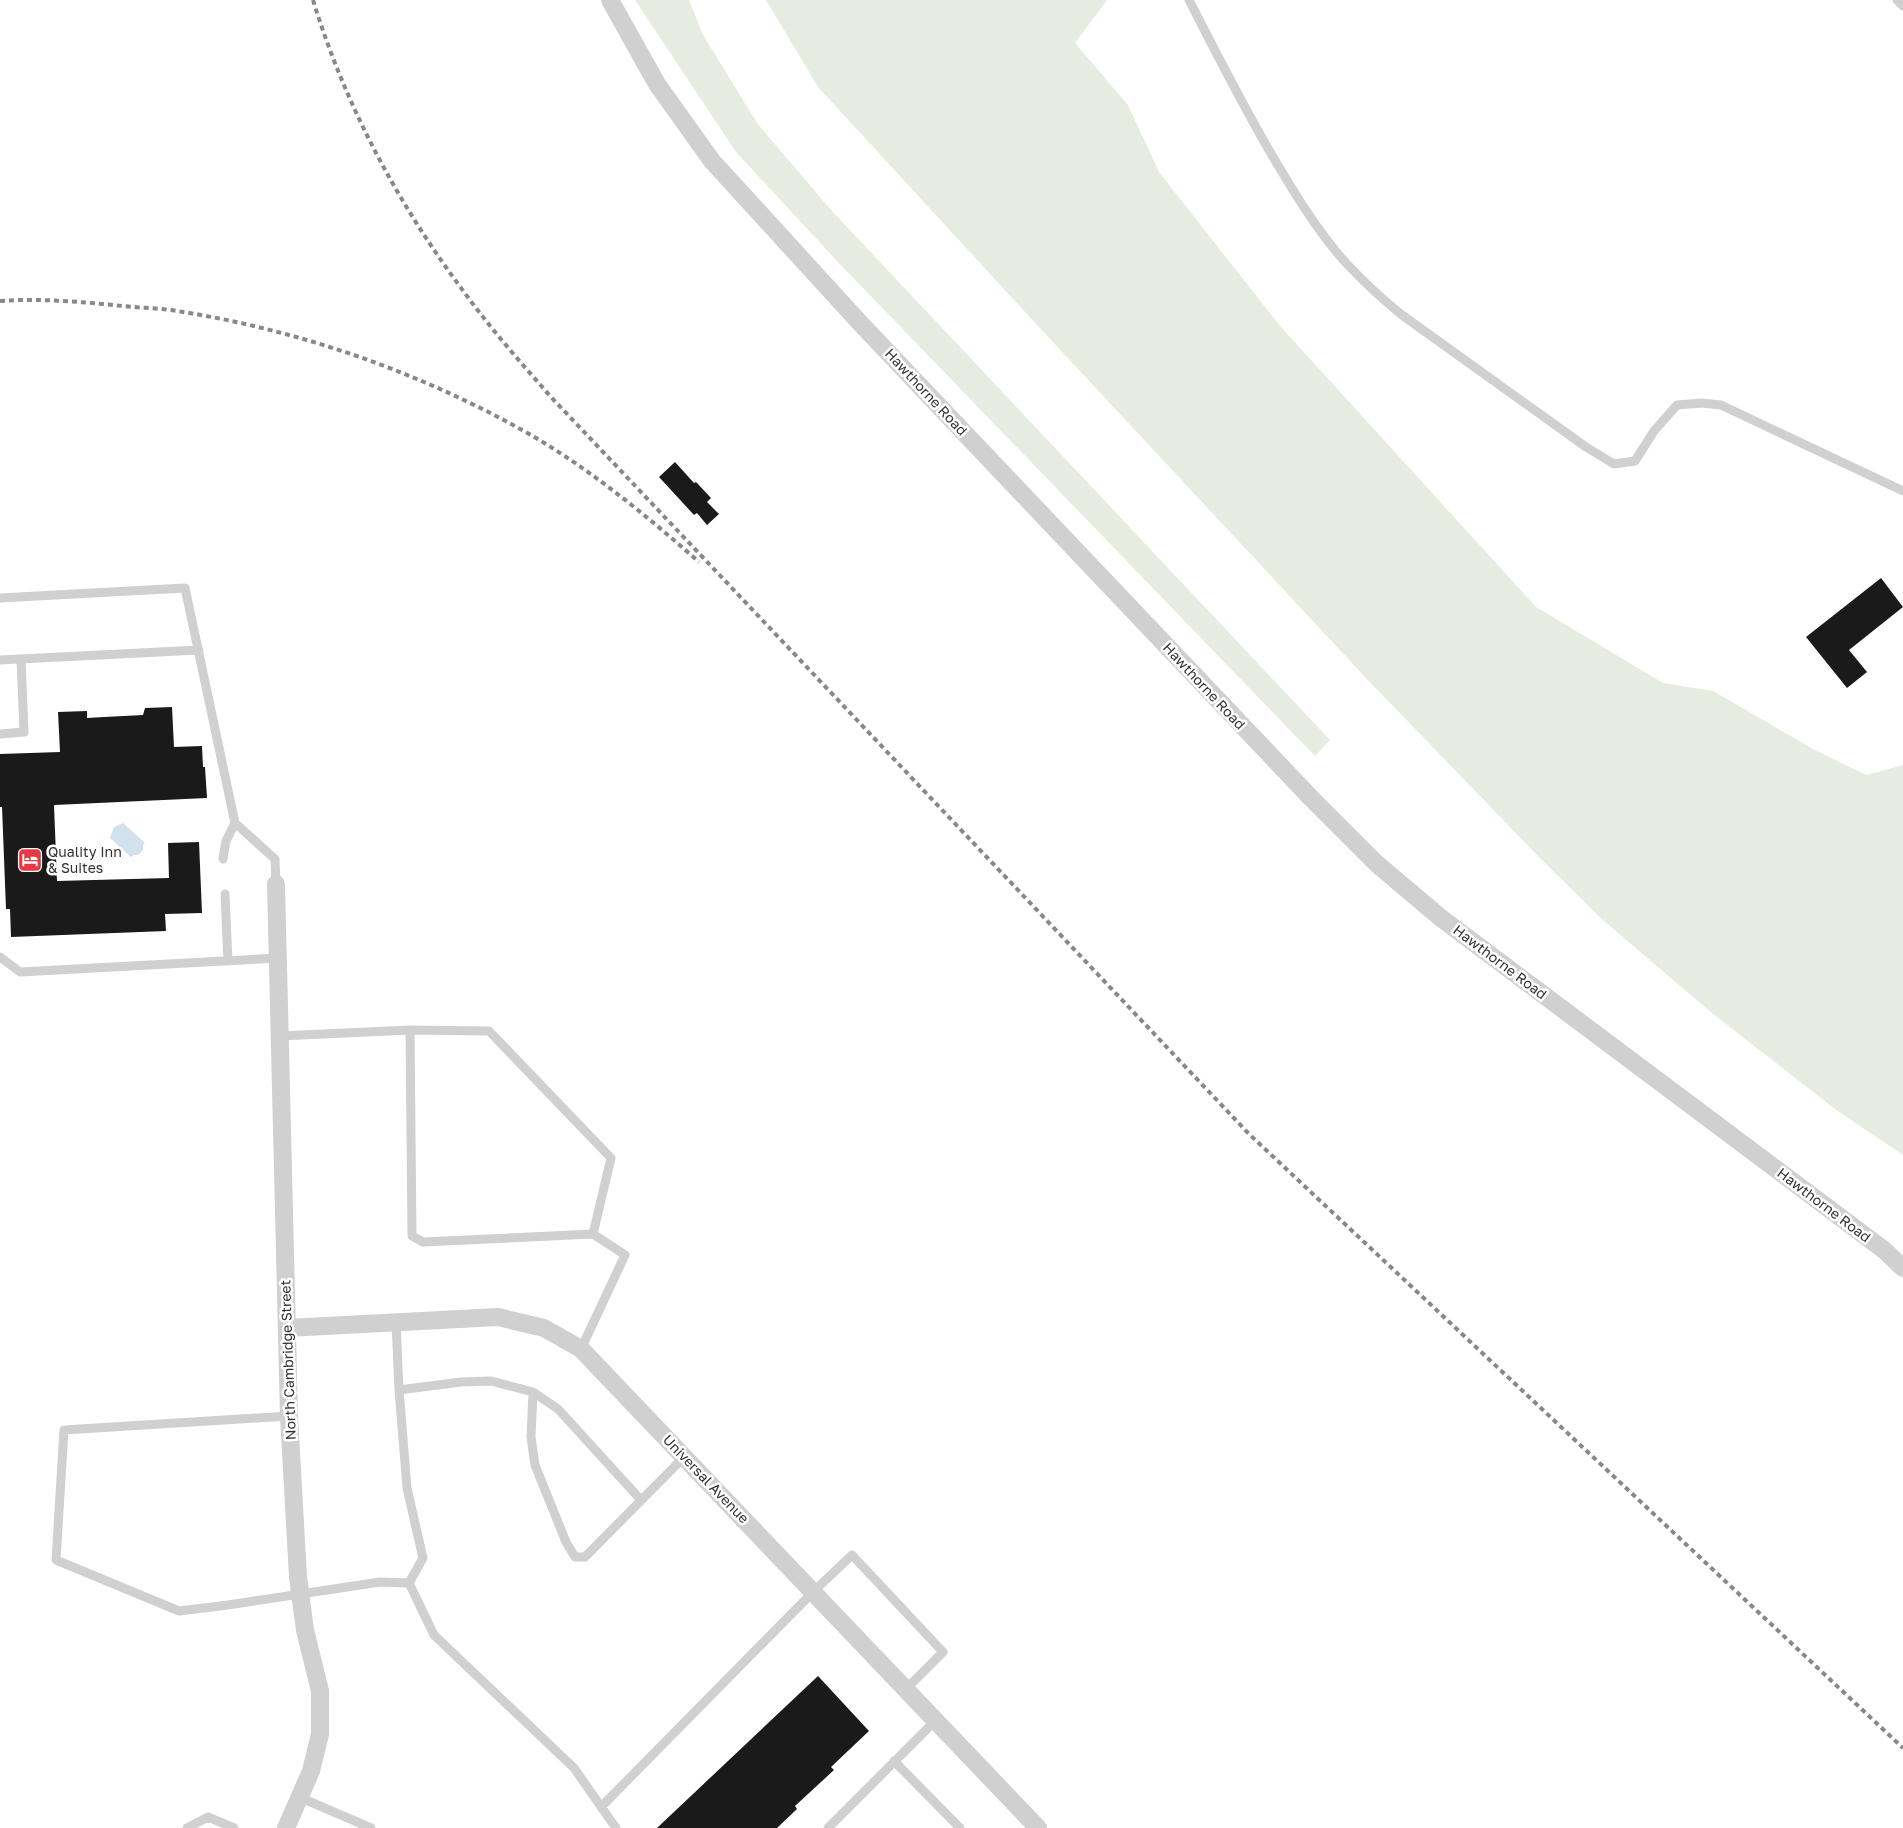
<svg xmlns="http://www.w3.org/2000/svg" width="1903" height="1828" viewBox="0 0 1903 1828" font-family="'Golos Text',sans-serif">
	<rect width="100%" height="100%" fill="#fff"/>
	<path fill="#e6ecdf" d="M635,0H689L703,35L757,123L831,210L1330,740L1315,756L837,261L736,152Z
		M766,0H1107L1075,43L1128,105L1159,172L1280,326L1536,607L1663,683L1713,691L1813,749L1866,775L1903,765V1155L1835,1109L1712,1013L1604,921L1538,856L1366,678L1038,326L818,87Z"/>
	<path fill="#cfe2ee" d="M123,823L145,843L143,845V850L138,855H134L131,857L110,838L114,827Z"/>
	<path fill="#1a1a1a" d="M675,462L694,483L696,482L711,498L707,502L719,514L707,525L697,513L694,515L659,477Z
		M1881,578L1903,607L1849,650L1867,672L1847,688L1806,637Z
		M172,707L174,747L202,746L203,767H205L207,798L54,805L57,881L169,878L168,843L199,842L202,913L165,914L166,931L11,937L10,909H6L2,807H0V754L60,752L58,712L87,711V718L104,717L143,715L145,708Z
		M818,1676L869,1731L831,1767L834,1770L795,1806L797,1809L777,1828H657Z"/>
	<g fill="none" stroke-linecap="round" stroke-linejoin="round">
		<path stroke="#d0d0d0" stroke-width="9" d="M1189,0C1216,53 1243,106 1273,157C1295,194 1318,232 1346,263C1364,282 1382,299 1402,315L1586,447L1614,464L1635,461L1654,431L1677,405L1702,403L1721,405L1903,491
			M1897,0L1903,6
			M0,598L185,588L235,823L275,859L276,884
			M0,660L199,650
			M0,734L24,732L21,659
			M223,859L226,841L235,823
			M225,894L228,961
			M0,957L20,972L278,958
			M410,1030L489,1031L611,1158L593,1234
			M280,1036L410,1030L412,1236L423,1242L593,1234L625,1255L581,1349
			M396,1322L399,1390L461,1382L491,1381L533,1392L531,1437L535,1465L566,1542L575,1557H585L685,1456
			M533,1392L558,1409L641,1500
			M289,1416L64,1430L56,1560L179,1611L228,1605L380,1582L409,1583L423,1558L407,1488L399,1390
			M409,1583L434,1635L574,1768L616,1828
			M894,1761L960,1828
			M299,1797L371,1828
			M601,1807L813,1592L852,1555L943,1652L906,1689
			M187,1828L208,1817L234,1828
			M828,1828L936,1720"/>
		<path stroke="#d0d0d0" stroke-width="18" d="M610,0L657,84L712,161L861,324L1311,798L1377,864L1441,918L1884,1250L1903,1268
			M276,884L289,1416L298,1577L305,1630L320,1691V1734L311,1771L286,1828
			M287,1328L498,1317L544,1328L581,1349L1038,1828"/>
		<path stroke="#888" stroke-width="4" stroke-dasharray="5 4" stroke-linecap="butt" d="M313,0C345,105 398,204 464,292C491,329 521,363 551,397L1249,1134L1903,1748
			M0,301C41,298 83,302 123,306C141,308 159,308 177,311C300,330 422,373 531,435C591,470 647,516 699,562"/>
	</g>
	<defs>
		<symbol id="hotel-square" viewBox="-11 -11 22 22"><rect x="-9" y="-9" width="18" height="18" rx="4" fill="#e63946" stroke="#fff"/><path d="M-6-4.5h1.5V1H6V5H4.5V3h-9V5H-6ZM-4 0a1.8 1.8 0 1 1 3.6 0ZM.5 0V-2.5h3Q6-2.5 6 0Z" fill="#fff"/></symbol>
	</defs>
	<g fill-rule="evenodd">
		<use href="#hotel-square" x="16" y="846" width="28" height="28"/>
	</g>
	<g text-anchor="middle" stroke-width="5" stroke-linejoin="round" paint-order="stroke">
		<g font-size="14" fill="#333" stroke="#fff">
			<text transform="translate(926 392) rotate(47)" y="5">Hawthorne Road</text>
			<text transform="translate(1204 686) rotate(47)" y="5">Hawthorne Road</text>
			<text transform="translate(1500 962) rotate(37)" y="5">Hawthorne Road</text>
			<text transform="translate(1824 1205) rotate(37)" y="5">Hawthorne Road</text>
			<text transform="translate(288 1360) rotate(-92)" y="5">North Cambridge Street</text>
			<text transform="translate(706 1479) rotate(46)" y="5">Universal Avenue</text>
		</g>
		<g font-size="14" fill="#333" stroke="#fff" text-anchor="start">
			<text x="48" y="857">Quality Inn<tspan x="48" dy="16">&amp; Suites</tspan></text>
		</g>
	</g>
</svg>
